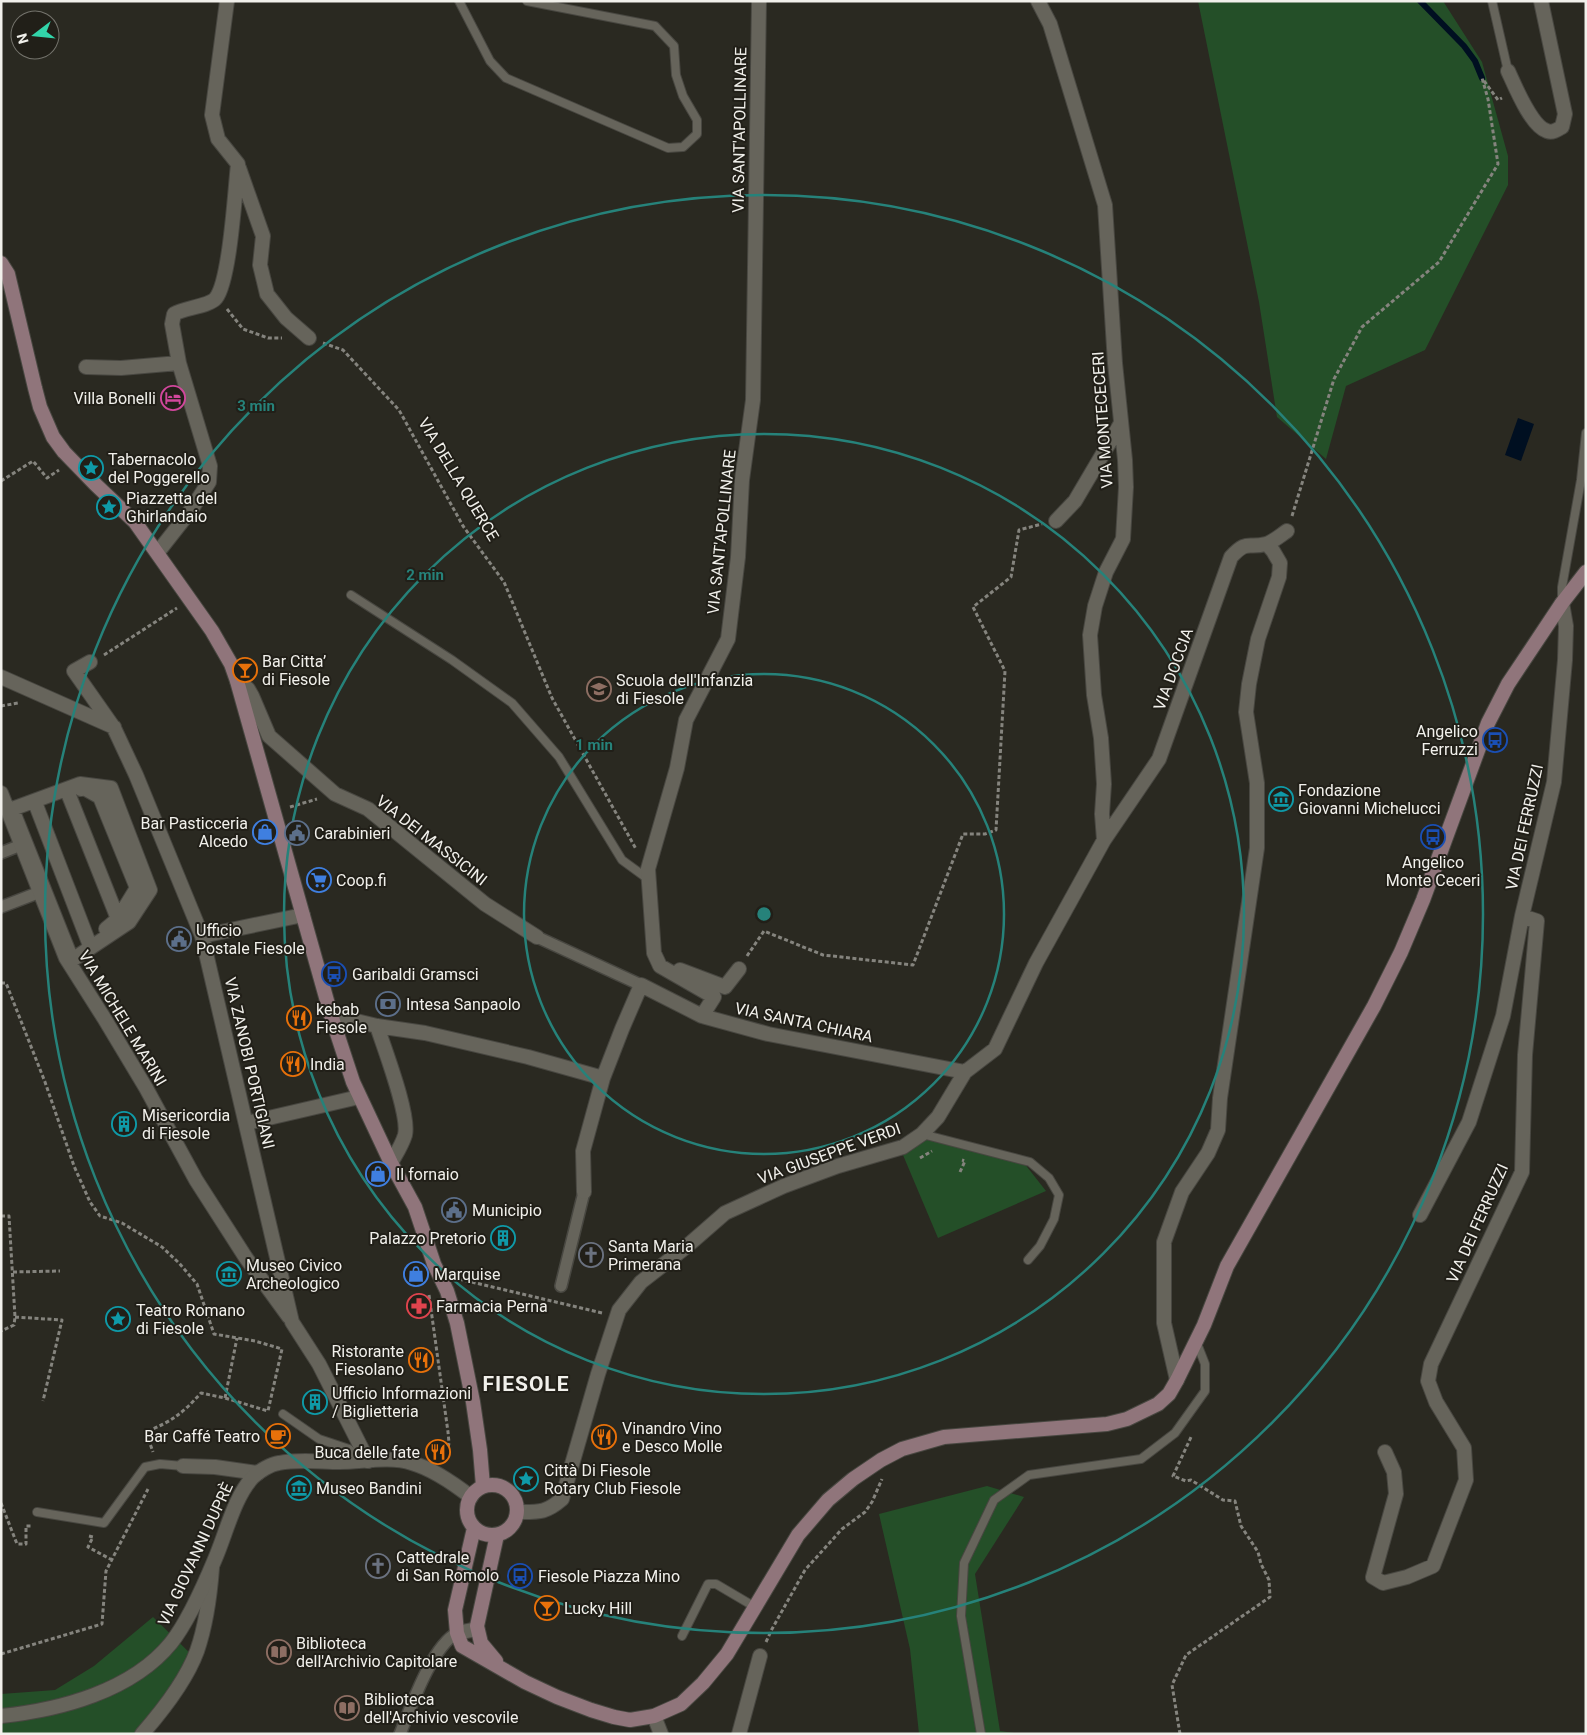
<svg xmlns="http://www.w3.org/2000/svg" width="1587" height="1735" viewBox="0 0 1587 1735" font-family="Roboto,sans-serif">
	<rect width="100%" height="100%" fill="#2a2921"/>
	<path fill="#244f28" d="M1198,1H1443L1482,62L1508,156V185L1425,350L1346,386L1326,459L1277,417L1259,302Z
		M927,1139L1024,1163L1046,1191L938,1238L903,1155Z
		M987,1486L1024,1497L975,1574L1000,1731L1022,1734H919L910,1649L879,1514Z
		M153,1617L196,1659L149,1734H1V1694L55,1690L94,1666Z"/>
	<path fill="#000f21" d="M1518,418L1534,424L1521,461L1505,455Z"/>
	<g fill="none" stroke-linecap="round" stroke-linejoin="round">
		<path stroke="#000f21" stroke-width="6" d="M1420,1L1464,46L1475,61L1482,78"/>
		<defs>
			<path id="service" d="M459,1L490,61L506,78L668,148L683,147L697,134V120L683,96L676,75L674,46L655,26L527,1
				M1492,1L1508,71
				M351,595L452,660L512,703L559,757L622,860L648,879
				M1562,601V587L1581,480L1586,433
				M922,1134L1030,1162L1049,1178L1059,1195L1054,1219L1040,1246L1028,1260
				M283,1414L319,1439L349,1449L354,1454L355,1461
				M37,1512L104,1523L145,1467L160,1464L183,1466
				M682,1636L708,1584H716L755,1607
				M981,1734L961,1616L964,1563L994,1500L1029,1475L1141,1459L1175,1433L1205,1391V1364L1196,1341"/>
			<path id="pedestrian" d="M1,853L21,845
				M1,907L40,892
				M537,937L641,985
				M561,1286L584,1192
				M400,1734C411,1707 432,1646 457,1633"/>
			<path id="minor" d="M1038,1L1050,24L1105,205L1115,363L1125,460L1126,487L1123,539L1106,572L1095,606L1090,635L1094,695L1101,738L1104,784L1102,814L1104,840
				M1508,71C1515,86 1531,126 1547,131C1552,133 1557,130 1562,127L1565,114L1541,1
				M239,168L263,236L260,265L267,294L286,318L309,338
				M86,367L121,368L179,363
				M1056,521L1075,501L1121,423
				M158,552L191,510L209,482L210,466L179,363L172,324L174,314C184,308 210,306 216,298C230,280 235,191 238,164L218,139L212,115L227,1
				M90,662L74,671L114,728L136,775L202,936L292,1322L319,1364L368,1461
				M1,677L114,727
				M237,681L248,689L252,696L269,736L335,794L368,809L485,904L537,937
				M80,784L111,788L150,890L129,922L72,960L12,809Z
				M81,789L84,788L100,797L137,888L118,919L106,929
				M1,793L66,958L104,1018L146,1088L196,1180L246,1258L289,1317
				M68,793L118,919
				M36,805L89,943
				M202,936L303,915
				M680,970L725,987L739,969
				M331,1015L377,1026L425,1033L528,1057L603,1078
				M702,1016L714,997L660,966L654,953L648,869L677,768L686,720L728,639L738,557L742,480L753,400L759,1
				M377,1026C384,1048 410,1115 405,1135C402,1145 396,1154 391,1163
				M247,1123L359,1097
				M584,1192L583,1151L603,1078L622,1029L641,985L702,1016L768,1034L965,1072
				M1420,1215L1469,1122L1503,1016L1522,916
				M1177,1380L1164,1323V1242L1182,1192L1208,1153L1218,1130L1220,1098L1257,848V783L1246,712L1249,684L1258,639L1279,577L1280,563L1273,551L1267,544
				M1385,1452L1394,1472L1396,1494L1373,1577L1383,1583L1407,1577L1433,1566L1466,1480L1464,1448L1436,1402L1428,1381L1431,1364L1522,1172L1525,1055L1537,921L1522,916L1554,782L1565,660L1566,626L1562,603
				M183,1466L215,1467L258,1473
				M518,1512C539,1512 546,1513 562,1499L598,1374L619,1310L641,1282L686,1247L725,1213L784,1186L838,1166L903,1147L922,1134L938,1117L965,1072L995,1049L1036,963L1104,840L1159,759L1231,557C1248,539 1247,549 1266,544C1273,542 1281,535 1287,531
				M457,1633L477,1629
				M654,1716L661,1734
				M142,1734C163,1710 186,1681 197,1651C206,1625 210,1595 212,1568
				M739,1734L760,1656"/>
			<path id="tertiary" d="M1,1716C60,1710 132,1691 171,1643C187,1623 205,1583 215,1559C226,1534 234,1497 253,1477C259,1471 271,1464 279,1463C298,1459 321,1462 340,1462C363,1462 389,1456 412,1463C433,1469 453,1483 471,1497"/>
			<path id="secondary" d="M1,263L8,274L35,388L40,407L53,437L64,452L95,484L135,522L212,631L231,664L237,681L331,1015L353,1082L391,1163L415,1207L434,1264L447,1291L457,1323L473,1402L480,1450L483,1486
				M467 1510a25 25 0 1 1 50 0a25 25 0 1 1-50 0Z
				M474,1528L455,1610L457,1633L462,1646L525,1682L557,1697L591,1710L614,1717L630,1720L654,1716L681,1704L703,1683L727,1654L798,1535L828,1500L853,1479L881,1460L902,1449L944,1437L1107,1424L1127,1419L1158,1404L1169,1394L1177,1380L1204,1325L1227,1266L1374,1006L1401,952L1423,900L1488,723L1508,684L1562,603L1586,572
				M496,1661L481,1643L477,1626L497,1535"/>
		</defs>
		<use href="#service" stroke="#484741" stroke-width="10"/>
		<use href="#pedestrian" stroke="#484741" stroke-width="14"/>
		<use href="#minor" stroke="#484741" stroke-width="16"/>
		<use href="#tertiary" stroke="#484741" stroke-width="16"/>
		<use href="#secondary" stroke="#484741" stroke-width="16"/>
		<path stroke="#85847e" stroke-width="3" stroke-dasharray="4 2.5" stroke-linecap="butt" d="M1484,81L1498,100L1502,98
			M227,309L243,329L268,338H282
			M323,343L343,350L399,410L463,526L504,582L552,698L636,849
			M1,481L33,461L47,478L59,470
			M1292,516L1334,379L1362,327L1439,262L1498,164L1488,99L1482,78
			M104,655L177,608
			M1,706L18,703
			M290,807L317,799
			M747,956L764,931L823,955L913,965L963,834H985L996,830L1005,671L973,607L1011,577L1019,530L1042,524
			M1,983H6L45,1082L74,1166L90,1202L100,1216L122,1223L162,1247L179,1263L197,1284L214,1334L255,1341L282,1349L268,1411L225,1398L201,1393C182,1414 172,1421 146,1432L153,1452
			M920,1158L932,1151
			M960,1172L965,1161L962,1160
			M1,1216H9L15,1317L14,1325L1,1331
			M13,1272L60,1271
			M459,1279L602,1313
			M429,1295L448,1432L449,1443L446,1459
			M15,1317L62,1320L43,1401
			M225,1398L237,1338
			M1,1503L17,1544H26V1526H32
			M89,1536L93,1537L88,1547L112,1560
			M766,1642L772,1629L805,1570L842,1529L865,1512L872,1502L882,1479
			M1,1654L102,1624L106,1571L148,1489
			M1180,1734L1172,1685L1186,1655L1270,1597L1269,1580L1261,1564L1258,1552L1241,1526L1235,1501L1223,1500L1191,1480L1186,1481L1173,1476L1192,1435"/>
		<use href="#service" stroke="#66645b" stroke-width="8"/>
		<use href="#pedestrian" stroke="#66645b" stroke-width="11"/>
		<use href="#minor" stroke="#66645b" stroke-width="14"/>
		<use href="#tertiary" stroke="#66645b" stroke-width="14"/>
		<use href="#secondary" stroke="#90757b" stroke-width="14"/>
	</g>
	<g fill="none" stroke="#26827a" stroke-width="2.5">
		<circle cx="764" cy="914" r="240"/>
		<circle cx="764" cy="914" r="480"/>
		<circle cx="764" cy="914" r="719"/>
	</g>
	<defs>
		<symbol id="hotel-ring" viewBox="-11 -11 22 22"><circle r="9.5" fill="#211f18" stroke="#d1479c" stroke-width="1.5"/><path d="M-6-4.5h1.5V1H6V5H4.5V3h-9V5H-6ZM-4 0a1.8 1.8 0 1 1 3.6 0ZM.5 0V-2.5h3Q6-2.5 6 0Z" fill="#d1479c"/></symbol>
		<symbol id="sight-ring" viewBox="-11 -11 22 22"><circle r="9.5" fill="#211f18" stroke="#0f9aa8" stroke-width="1.5"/><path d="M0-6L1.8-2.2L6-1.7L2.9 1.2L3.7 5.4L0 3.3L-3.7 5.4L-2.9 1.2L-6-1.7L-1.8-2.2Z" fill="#0f9aa8"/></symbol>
		<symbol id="bar-ring" viewBox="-11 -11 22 22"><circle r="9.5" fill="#211f18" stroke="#e8710a" stroke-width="1.5"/><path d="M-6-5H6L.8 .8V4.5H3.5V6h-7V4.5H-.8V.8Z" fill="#e8710a"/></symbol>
		<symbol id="school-ring" viewBox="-11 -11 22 22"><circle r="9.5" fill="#211f18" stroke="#8d6e63" stroke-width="1.5"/><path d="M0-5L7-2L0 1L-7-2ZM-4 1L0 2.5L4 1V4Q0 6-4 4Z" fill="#8d6e63"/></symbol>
		<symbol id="bus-ring" viewBox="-11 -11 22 22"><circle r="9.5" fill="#211f18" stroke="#1a4fb4" stroke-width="1.5"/><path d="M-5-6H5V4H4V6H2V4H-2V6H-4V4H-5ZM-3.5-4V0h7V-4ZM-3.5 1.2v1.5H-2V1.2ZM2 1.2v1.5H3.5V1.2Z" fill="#1a4fb4"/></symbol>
		<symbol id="museum-ring" viewBox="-11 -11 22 22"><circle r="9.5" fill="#211f18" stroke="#0f9aa8" stroke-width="1.5"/><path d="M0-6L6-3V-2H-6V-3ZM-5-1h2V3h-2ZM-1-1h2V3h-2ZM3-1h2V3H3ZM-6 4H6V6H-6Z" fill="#0f9aa8"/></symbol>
		<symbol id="shop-ring" viewBox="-11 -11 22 22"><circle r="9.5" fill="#211f18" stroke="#3f7fe0" stroke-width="1.5"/><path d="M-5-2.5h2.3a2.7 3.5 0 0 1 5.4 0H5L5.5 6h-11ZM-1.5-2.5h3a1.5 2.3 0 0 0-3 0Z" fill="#3f7fe0"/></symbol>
		<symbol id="civic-ring" viewBox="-11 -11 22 22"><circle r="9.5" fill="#211f18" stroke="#5c6f8a" stroke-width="1.5"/><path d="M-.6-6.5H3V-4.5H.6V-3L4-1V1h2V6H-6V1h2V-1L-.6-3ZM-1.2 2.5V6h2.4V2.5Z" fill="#5c6f8a"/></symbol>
		<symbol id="supermarket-ring" viewBox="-11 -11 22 22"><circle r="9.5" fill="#211f18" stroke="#3f7fe0" stroke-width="1.5"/><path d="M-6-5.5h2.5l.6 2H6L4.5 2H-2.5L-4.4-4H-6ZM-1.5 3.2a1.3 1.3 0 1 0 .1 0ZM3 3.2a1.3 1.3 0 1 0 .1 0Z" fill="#3f7fe0"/></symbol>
		<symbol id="bank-ring" viewBox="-11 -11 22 22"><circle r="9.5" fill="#211f18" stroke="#5c6f8a" stroke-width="1.5"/><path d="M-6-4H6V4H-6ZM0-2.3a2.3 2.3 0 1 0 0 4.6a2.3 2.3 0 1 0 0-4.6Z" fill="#5c6f8a"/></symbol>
		<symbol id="restaurant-ring" viewBox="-11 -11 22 22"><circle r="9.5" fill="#211f18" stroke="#e8710a" stroke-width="1.5"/><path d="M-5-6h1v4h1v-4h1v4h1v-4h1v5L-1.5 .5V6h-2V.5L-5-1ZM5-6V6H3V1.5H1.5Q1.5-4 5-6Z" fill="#e8710a"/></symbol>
		<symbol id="building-ring" viewBox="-11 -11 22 22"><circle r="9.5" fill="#211f18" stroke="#0f9aa8" stroke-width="1.5"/><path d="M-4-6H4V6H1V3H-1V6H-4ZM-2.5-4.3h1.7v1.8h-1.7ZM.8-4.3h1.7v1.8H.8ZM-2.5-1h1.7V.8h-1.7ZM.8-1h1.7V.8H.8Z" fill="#0f9aa8"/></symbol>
		<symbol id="church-ring" viewBox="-11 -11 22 22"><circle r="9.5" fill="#211f18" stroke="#6b7280" stroke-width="1.5"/><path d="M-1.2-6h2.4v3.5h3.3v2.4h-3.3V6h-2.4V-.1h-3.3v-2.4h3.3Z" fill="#6b7280"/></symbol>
		<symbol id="pharmacy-ring" viewBox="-11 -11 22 22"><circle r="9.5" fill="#211f18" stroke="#e0444e" stroke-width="1.5"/><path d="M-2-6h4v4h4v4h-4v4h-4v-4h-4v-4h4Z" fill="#e0444e"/></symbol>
		<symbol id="cafe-ring" viewBox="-11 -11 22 22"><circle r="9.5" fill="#211f18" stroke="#e8710a" stroke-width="1.5"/><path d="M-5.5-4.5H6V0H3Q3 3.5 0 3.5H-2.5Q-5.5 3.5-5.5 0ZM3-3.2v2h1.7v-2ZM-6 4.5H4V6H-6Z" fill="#e8710a"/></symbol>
		<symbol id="library-ring" viewBox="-11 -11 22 22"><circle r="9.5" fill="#211f18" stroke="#8d6e63" stroke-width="1.5"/><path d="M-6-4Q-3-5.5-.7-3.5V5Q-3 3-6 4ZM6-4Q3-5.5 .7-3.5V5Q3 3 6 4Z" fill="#8d6e63"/></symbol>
	</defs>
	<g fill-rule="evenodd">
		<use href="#hotel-ring" x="159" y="384" width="28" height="28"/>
		<use href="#sight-ring" x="77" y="454" width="28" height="28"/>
		<use href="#sight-ring" x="95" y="493" width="28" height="28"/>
		<use href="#bar-ring" x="231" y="656" width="28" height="28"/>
		<use href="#school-ring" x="585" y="675" width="28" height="28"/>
		<use href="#bus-ring" x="1481" y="726" width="28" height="28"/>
		<use href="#museum-ring" x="1267" y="785" width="28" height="28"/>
		<use href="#shop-ring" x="251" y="818" width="28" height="28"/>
		<use href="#civic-ring" x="283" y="819" width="28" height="28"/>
		<use href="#bus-ring" x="1419" y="823" width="28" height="28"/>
		<use href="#supermarket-ring" x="305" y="866" width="28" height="28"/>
		<use href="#civic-ring" x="165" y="925" width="28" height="28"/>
		<use href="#bus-ring" x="320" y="960" width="28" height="28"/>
		<use href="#bank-ring" x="374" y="990" width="28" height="28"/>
		<use href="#restaurant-ring" x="285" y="1004" width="28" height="28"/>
		<use href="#restaurant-ring" x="279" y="1050" width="28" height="28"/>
		<use href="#building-ring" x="110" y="1110" width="28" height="28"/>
		<use href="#shop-ring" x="364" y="1160" width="28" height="28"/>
		<use href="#civic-ring" x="440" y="1196" width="28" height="28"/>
		<use href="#building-ring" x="489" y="1224" width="28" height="28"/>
		<use href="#church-ring" x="577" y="1241" width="28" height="28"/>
		<use href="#museum-ring" x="215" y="1260" width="28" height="28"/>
		<use href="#shop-ring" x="402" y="1260" width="28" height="28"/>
		<use href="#pharmacy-ring" x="405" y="1292" width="28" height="28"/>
		<use href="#sight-ring" x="104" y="1305" width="28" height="28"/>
		<use href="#restaurant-ring" x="407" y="1346" width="28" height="28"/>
		<use href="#building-ring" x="301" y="1388" width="28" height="28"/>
		<use href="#cafe-ring" x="264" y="1422" width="28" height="28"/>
		<use href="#restaurant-ring" x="590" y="1423" width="28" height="28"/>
		<use href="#restaurant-ring" x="424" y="1438" width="28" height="28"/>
		<use href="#sight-ring" x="512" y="1465" width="28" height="28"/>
		<use href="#museum-ring" x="285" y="1474" width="28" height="28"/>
		<use href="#church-ring" x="364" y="1552" width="28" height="28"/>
		<use href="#bus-ring" x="506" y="1562" width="28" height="28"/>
		<use href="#bar-ring" x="533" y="1594" width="28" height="28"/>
		<use href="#library-ring" x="265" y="1638" width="28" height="28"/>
		<use href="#library-ring" x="333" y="1694" width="28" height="28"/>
	</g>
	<g text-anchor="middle" stroke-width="4" stroke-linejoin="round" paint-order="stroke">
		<g font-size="16" fill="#f1f0eb" stroke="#211f18">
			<text transform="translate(739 130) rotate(-89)" y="6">VIA SANT'APOLLINARE</text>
			<text transform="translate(1102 420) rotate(-94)" y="6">VIA MONTECECERI</text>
			<text transform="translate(459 479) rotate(59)" y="6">VIA DELLA QUERCE</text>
			<text transform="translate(721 532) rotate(-84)" y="6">VIA SANT'APOLLINARE</text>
			<text transform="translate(1173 669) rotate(-70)" y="6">VIA DOCCIA</text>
			<text transform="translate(1524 827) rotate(-78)" y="6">VIA DEI FERRUZZI</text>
			<text transform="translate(432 840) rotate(38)" y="6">VIA DEI MASSICINI</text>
			<text transform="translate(123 1018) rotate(59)" y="6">VIA MICHELE MARINI</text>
			<text transform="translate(804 1022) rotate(12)" y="6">VIA SANTA CHIARA</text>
			<text transform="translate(250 1063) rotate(77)" y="6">VIA ZANOBI PORTIGIANI</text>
			<text transform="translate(829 1153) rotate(-20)" y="6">VIA GIUSEPPE VERDI</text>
			<text transform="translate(1477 1223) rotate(-66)" y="6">VIA DEI FERRUZZI</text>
			<text transform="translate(195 1554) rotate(-65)" y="6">VIA GIOVANNI DUPRÈ</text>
		</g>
		<g font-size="16" fill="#f1f0eb" stroke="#211f18" text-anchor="start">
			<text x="156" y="404" text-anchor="end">Villa Bonelli</text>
			<text x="108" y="465">Tabernacolo<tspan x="108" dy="18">del Poggerello</tspan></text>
			<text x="126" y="504">Piazzetta del<tspan x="126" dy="18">Ghirlandaio</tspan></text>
			<text x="262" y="667">Bar Citta’<tspan x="262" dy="18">di Fiesole</tspan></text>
			<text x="616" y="686">Scuola dell'Infanzia<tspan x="616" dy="18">di Fiesole</tspan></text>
			<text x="1478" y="737" text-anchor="end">Angelico<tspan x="1478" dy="18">Ferruzzi</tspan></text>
			<text x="1298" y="796">Fondazione<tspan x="1298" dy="18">Giovanni Michelucci</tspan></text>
			<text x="248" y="829" text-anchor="end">Bar Pasticceria<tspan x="248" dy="18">Alcedo</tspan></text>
			<text x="314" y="839">Carabinieri</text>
			<text x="1433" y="868" text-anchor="middle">Angelico<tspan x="1433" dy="18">Monte Ceceri</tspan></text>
			<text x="336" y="886">Coop.fi</text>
			<text x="196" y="936">Ufficio<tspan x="196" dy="18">Postale Fiesole</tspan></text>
			<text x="352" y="980">Garibaldi Gramsci</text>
			<text x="406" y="1010">Intesa Sanpaolo</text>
			<text x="316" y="1015">kebab<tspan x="316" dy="18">Fiesole</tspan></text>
			<text x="310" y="1070">India</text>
			<text x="142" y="1121">Misericordia<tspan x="142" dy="18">di Fiesole</tspan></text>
			<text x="396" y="1180">Il fornaio</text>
			<text x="472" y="1216">Municipio</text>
			<text x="486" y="1244" text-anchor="end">Palazzo Pretorio</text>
			<text x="608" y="1252">Santa Maria<tspan x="608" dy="18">Primerana</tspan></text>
			<text x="246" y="1271">Museo Civico<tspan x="246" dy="18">Archeologico</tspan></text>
			<text x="434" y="1280">Marquise</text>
			<text x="436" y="1312">Farmacia Perna</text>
			<text x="136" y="1316">Teatro Romano<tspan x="136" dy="18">di Fiesole</tspan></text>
			<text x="404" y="1357" text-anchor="end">Ristorante<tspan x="404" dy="18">Fiesolano</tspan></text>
			<text x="332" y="1399">Ufficio Informazioni<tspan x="332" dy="18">/ Biglietteria</tspan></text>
			<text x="622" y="1434">Vinandro Vino<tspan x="622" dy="18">e Desco Molle</tspan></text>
			<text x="260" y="1442" text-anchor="end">Bar Caffé Teatro</text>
			<text x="420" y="1458" text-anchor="end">Buca delle fate</text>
			<text x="544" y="1476">Città Di Fiesole<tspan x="544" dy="18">Rotary Club Fiesole</tspan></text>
			<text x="316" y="1494">Museo Bandini</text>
			<text x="396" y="1563">Cattedrale<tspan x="396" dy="18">di San Romolo</tspan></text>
			<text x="538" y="1582">Fiesole Piazza Mino</text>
			<text x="564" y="1614">Lucky Hill</text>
			<text x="296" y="1649">Biblioteca<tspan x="296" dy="18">dell'Archivio Capitolare</tspan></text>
			<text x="364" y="1705">Biblioteca<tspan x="364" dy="18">dell'Archivio vescovile</tspan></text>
		</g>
		<g font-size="21" font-weight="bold" letter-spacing="1" fill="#f1f0eb" stroke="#211f18">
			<text x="526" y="1391">FIESOLE</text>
		</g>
	</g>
	<circle cx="764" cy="914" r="8" fill="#26827a" stroke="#211f18" stroke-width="2.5"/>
	<g font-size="15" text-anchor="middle" font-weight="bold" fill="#26827a" stroke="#211f18" stroke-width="4" stroke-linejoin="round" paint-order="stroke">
		<text x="256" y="411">3 min</text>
		<text x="425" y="580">2 min</text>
		<text x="594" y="750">1 min</text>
	</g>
	<rect width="1587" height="1735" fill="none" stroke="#f1f0eb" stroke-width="5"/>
	<g transform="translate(35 35) rotate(254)"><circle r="24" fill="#211f18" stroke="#74736c"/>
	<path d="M0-4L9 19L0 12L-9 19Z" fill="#32d4a9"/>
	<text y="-8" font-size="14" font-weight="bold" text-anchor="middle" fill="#f1f0eb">N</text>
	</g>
</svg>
